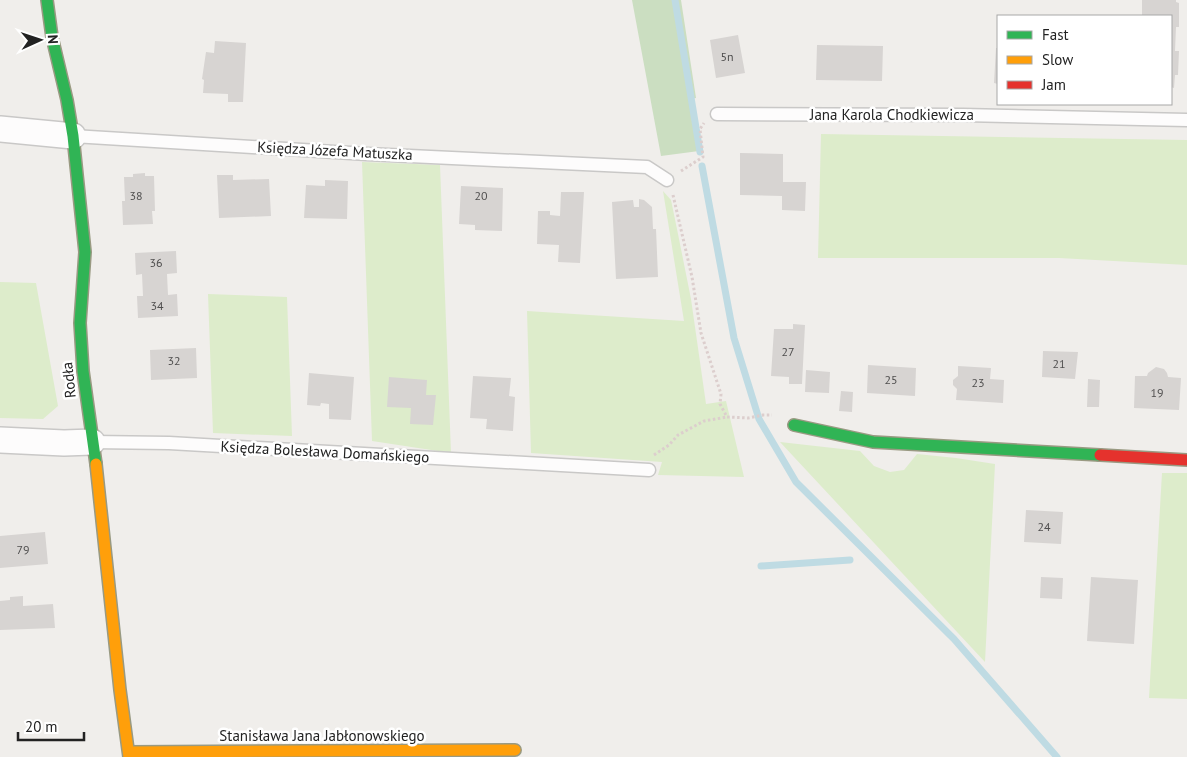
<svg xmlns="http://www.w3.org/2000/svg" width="1187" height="757" viewBox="0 0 1187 757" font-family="'PT Sans',sans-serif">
	<rect width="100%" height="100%" fill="#f0eeeb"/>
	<path fill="#ddeccb" d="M821,134L1187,140V265L1059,258H818Z
		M362,162L440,165L451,453L372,441Z
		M663,191L671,200L678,234L691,299L706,404L726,401L744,477L658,475L662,462L531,453L527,311L684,321Z
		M0,282L36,283L58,406L43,419L0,418Z
		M208,294L287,297L292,436L213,433Z
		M780,442L860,451L874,466L890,472L904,470L917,454L956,458L995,464L985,662Z
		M1162,473H1187V699L1149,698Z"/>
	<path fill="#cbdec1" d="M632,0H681L696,98L689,99L699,151L661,156Z"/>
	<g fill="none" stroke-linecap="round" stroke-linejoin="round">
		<path stroke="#bfdbe3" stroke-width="7" d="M675,0L700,152
			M702,166L734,338L759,419L796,482L954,639L1057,757
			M761,566L850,560"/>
	</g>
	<path fill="#d7d4d2" d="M1142,0H1176V2L1179,3V27H1176L1175,51H1179L1178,75H1175L1174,88L1171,87V16H1142Z
		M738,35L745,73L716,78L710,40Z
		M215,41L246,43L243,102H228V94L203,93L204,80L202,79L206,52L214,53Z
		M817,45L883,46L882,81L816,80Z
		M996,48H998V84L994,83Z
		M740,153L783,154V182H806L805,211L782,210V196L740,195Z
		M145,173V176H154L155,211H152L153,224L123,225L122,201H125L124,177H133V174Z
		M217,175H233V180L269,179L271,216L219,218Z
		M325,180L348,181L347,219L304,218L306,185L325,186Z
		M461,186L503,188L502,231L475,230V225L459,224Z
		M561,192H584L580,263L558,262L559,245L537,244L538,211H550V215L560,216Z
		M639,199L644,200L652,207L653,229H656L658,277L616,279L612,202L633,200L634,207H639Z
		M176,251L177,273L167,274L168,295L177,294L178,316L138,318L137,296H143L142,274L136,275L135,253Z
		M793,324L805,325L802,384H789V377L771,376L774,329H793Z
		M196,348L197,378L151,380L150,350Z
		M1043,351L1078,352L1075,379L1042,377Z
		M868,365L916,368L915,396L867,393Z
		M958,366L991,368L990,379L1004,380L1003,403L956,400L957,389L953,385V380L958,376Z
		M1156,367L1164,369L1167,373L1168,377L1181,378L1179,410L1134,408L1135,376H1147L1148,373Z
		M806,370L830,372L829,393L805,392Z
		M309,373L354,377L351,420L329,419V404L321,403L320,406L307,405Z
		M473,376L511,378L509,396L515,397L513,431L486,429L487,419L470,418Z
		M389,377L427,380L426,395H436L433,425L410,424L411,408L387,407Z
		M1088,379L1100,380L1099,407H1087Z
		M841,391L853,392L852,412L839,411Z
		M1026,510L1063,512L1061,544L1024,542Z
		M45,532L48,564L0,568V536Z
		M1041,577L1063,578L1062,599L1040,598Z
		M1091,577L1138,580L1134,644L1087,641Z
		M23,596V606L53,604L55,628L0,630V601L10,600V597Z"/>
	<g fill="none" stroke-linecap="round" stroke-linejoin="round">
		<defs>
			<path id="lane" d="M717,114L963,115L1187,120
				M73,136L367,154L647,167L667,180
				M92,442L169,443L649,470"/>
			<path id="street" d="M0,129L73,136
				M0,440L64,443L92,442"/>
			<path id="fast" d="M47,0L52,37L67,100L73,136L85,252L80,323L83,371L96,464
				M794,425L873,442L1100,455"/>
			<path id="slow" d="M96,464L120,690L129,757
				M129,752L515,750"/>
			<path id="jam" d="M1100,455L1187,460"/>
		</defs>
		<use href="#lane" stroke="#c9c8c7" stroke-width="15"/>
		<use href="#street" stroke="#c9c8c7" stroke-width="28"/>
		<use href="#fast" stroke="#999a82" stroke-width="14"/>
		<use href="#slow" stroke="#999a82" stroke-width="14"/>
		<use href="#jam" stroke="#999a82" stroke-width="14"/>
		<path stroke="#dccecd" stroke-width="3" stroke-dasharray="2.5 2.5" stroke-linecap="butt" d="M681,171L703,157L700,129L704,123
			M673,195L692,277L701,333L721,394L720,404L727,417L748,418L763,415H772
			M654,455L669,445L678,435L704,421L727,417"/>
		<use href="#lane" stroke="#fdfcfc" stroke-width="12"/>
		<use href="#street" stroke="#fdfcfc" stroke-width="25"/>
		<use href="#fast" stroke="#30b455" stroke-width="11"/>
		<use href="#slow" stroke="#ff9f0a" stroke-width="11"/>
		<use href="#jam" stroke="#e5322d" stroke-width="11"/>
	</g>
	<g text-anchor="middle" stroke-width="5" stroke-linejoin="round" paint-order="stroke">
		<g font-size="12" fill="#4f4e4e">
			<text x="727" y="61">5n</text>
			<text x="136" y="200">38</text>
			<text x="481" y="200">20</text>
			<text x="156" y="267">36</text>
			<text x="157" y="310">34</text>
			<text x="788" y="356">27</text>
			<text x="174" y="365">32</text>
			<text x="1059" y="368">21</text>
			<text x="891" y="384">25</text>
			<text x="978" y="387">23</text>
			<text x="1157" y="397">19</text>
			<text x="1044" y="531">24</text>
			<text x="23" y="554">79</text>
		</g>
		<g font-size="15" fill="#222" stroke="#fff">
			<text x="892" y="120">Jana Karola Chodkiewicza</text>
			<text transform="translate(335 151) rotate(3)" y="5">Księdza Józefa Matuszka</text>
			<text transform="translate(69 380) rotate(-96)" y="5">Rodła</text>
			<text transform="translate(325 452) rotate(3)" y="5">Księdza Bolesława Domańskiego</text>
			<text x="322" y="741">Stanisława Jana Jabłonowskiego</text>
		</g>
	</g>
	<rect x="997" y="15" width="175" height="90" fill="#ffffff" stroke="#a7a7a7"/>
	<rect x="1007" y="31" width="25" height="8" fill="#30b455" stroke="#a7a7a7"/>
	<text x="1042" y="40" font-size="15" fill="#222222">Fast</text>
	<rect x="1007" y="56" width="25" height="8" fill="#ff9f0a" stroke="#a7a7a7"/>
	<text x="1042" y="65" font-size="15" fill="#222222">Slow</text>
	<rect x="1007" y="81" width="25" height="8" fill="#e5322d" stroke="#a7a7a7"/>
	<text x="1042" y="90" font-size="15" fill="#222222">Jam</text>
	<g transform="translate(40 40) rotate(87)" stroke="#ffffff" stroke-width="4" paint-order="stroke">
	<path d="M0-4L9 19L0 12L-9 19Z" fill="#222222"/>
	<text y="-8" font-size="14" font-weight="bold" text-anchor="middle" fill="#222222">N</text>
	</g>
	<path d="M18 732v8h66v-8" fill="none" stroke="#222222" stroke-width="2.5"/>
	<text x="25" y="732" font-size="15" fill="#222222" stroke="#ffffff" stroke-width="4" paint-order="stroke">20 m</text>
</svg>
